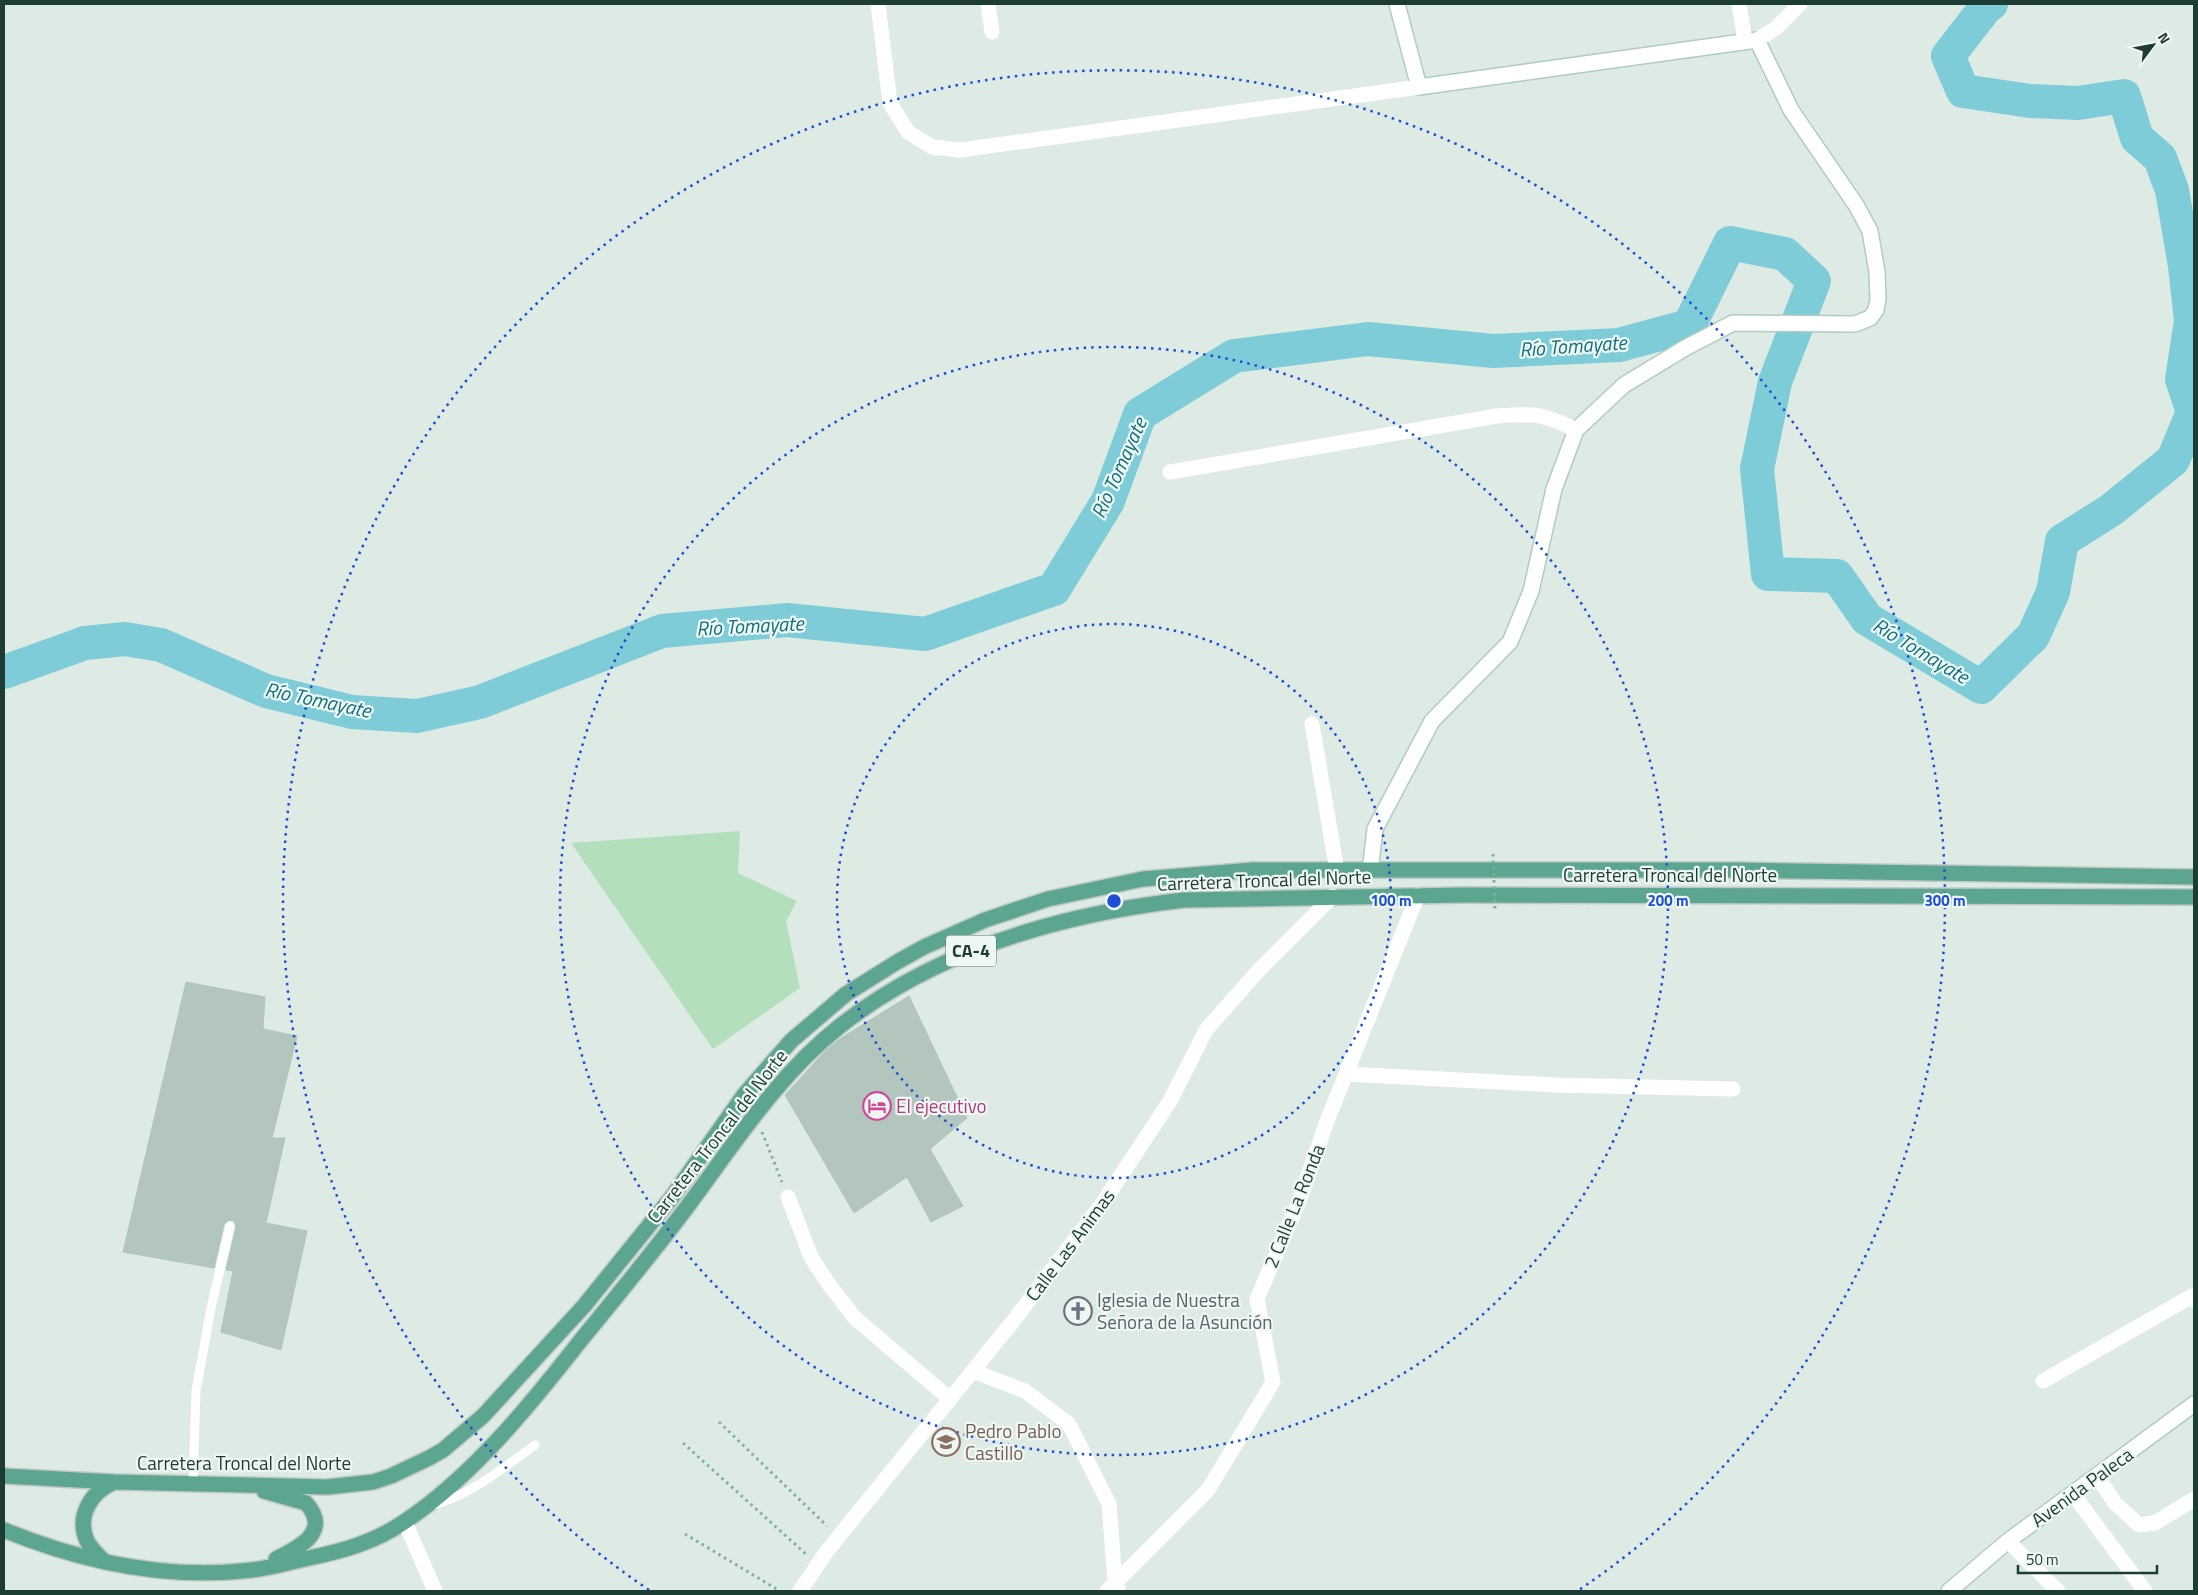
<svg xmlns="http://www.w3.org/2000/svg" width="2198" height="1595" viewBox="0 0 2198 1595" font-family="'Titillium Web',sans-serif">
	<rect width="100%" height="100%" fill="#ddebe4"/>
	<path fill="#b3dfbd" d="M740,831L738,873L797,901L786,921L800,988L713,1049L571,843Z"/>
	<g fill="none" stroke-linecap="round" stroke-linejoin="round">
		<path stroke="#7eccd7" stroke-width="34" d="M4,672L85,643L125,639L161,645L266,691L352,712L417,716L480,702L662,631L787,620L925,634L1054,589L1108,501L1140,414L1234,356L1368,339L1493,351L1619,345L1689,326L1730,243L1785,254L1814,281L1775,382L1757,469L1768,574L1837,576L1867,619L1981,687L2033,636L2053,592L2062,541L2111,510L2173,460L2193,412L2182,379L2191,321L2185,266L2172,190L2160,158L2137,138L2124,96L2078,103L2030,101L1963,91L1948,56L1986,7L1991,4"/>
	</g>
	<path fill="#b2c6bd" stroke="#afc5bb" d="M186,982L265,997L263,1029L297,1036L272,1138H285L266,1223L307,1231L281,1350L221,1332L233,1271L226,1270L236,1227L234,1221L229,1220L224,1224L214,1268L123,1252Z
		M909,996L967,1118L930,1149L963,1206L931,1222L907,1177L854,1213L785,1095L827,1049L841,1038Z"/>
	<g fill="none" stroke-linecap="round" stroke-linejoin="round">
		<defs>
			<path id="secondary" d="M1370,871L1375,829L1432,721L1510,642L1531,591L1554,489L1576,430L1624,385L1685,348L1733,323L1855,324L1870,318L1876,310L1878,299L1877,272L1870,231L1856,205L1791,110L1757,40L1419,87L1397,4
				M1949,1591L2008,1541L2194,1404"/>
			<path id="primary" d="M4,1476L114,1482L327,1487L373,1482L391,1476L429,1458L443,1450L483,1416L584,1306L672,1197L744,1095L791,1041L846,994L897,962L924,947L985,920L1048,899L1143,879L1253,870H1736L2194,877
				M264,1491L306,1503C332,1532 298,1548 276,1559
				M4,1530C82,1562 167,1580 252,1570C271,1568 291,1562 309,1558C343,1551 375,1542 404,1522C472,1477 531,1404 581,1340C618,1295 655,1250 690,1203C736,1141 779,1074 840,1026C938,949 1063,914 1184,900L1463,895L2194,897
				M105,1562C99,1556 91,1549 87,1541C76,1516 91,1492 114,1482"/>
		</defs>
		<use href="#secondary" stroke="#afccc0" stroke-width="18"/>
		<use href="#primary" stroke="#c0c8c6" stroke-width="18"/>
		<path stroke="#7ab29f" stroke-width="3" stroke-dasharray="2.5 4" stroke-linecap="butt" d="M762,1132L782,1182
			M719,1422L827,1526
			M683,1443L807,1555
			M685,1534L780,1591"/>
		<path stroke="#fff" stroke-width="9" d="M193,1484L196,1391L211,1308L230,1226
			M433,1505C471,1495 504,1467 535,1445"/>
		<path stroke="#fff" stroke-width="15" d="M878,4L890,103L908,132L932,147L960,150L1419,87
			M988,4L992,32
			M1739,4L1745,41
			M1757,40L1776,28L1800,4
			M1170,472L1497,416C1533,413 1543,413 1576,430
			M1312,724L1337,871
			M1346,1074L1556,1085L1733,1089
			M788,1197L811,1257L830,1286L855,1318L950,1399
			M973,1371L1025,1391L1069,1424L1109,1504L1115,1582L1118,1588
			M2043,1381L2192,1296L2194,1300
			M2097,1476L2115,1503L2139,1525L2155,1523L2194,1499
			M2073,1494L2145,1591
			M405,1522L435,1591
			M2008,1541L2058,1591
			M800,1591L827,1551L1014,1320L1102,1204L1170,1101L1206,1030L1259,970L1333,896
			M1107,1591L1208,1490L1273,1382L1257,1299L1300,1199L1327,1121L1418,895"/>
		<use href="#secondary" stroke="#fff" stroke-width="15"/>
		<use href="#primary" stroke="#5ca691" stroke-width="15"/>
		<path stroke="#7ab29f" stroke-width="3" stroke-dasharray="2.5 4" stroke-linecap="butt" d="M1493,854L1495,909"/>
	</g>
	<g fill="none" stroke="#1d4ed8" stroke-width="2.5" stroke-dasharray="2.5 5">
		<circle cx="1114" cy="901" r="277"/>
		<circle cx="1114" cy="901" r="554"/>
		<path d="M649 1590A831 831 0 1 1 1579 1590"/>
	</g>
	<defs>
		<symbol id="hotel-ring" viewBox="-11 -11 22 22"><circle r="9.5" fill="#eef7f2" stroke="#d1479c" stroke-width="1.5"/><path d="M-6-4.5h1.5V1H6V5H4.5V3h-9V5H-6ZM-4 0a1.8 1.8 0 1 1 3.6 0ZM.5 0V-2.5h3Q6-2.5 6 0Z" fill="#d1479c"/></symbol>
		<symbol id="church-ring" viewBox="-11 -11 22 22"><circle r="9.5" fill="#eef7f2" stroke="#6b7280" stroke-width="1.5"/><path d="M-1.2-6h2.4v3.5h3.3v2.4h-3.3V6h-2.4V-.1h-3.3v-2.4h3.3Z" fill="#6b7280"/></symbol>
		<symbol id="school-ring" viewBox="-11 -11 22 22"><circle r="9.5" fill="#eef7f2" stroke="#8d6e63" stroke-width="1.5"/><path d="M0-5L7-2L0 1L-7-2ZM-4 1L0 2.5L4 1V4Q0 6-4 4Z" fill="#8d6e63"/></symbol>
	</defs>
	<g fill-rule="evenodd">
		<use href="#hotel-ring" x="861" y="1090" width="32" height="32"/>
		<use href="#church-ring" x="1062" y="1295" width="32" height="32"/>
		<use href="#school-ring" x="930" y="1426" width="32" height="32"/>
	</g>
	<g text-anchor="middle" stroke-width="4.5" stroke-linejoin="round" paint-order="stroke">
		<rect fill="#eef7f2" stroke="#5c746c" stroke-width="1" x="946" y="935.5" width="50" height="31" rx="4"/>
		<g font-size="18" font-weight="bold" fill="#1d3c33">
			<text x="971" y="957">CA-4</text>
		</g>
		<g font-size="19" fill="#1d3c33" stroke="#eef7f2">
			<text x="1670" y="882">Carretera Troncal del Norte</text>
			<text transform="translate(1264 880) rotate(-2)" y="7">Carretera Troncal del Norte</text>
			<text transform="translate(717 1136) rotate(-52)" y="7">Carretera Troncal del Norte</text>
			<text transform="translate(1294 1206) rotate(-68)" y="7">2 Calle La Ronda</text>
			<text transform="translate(1070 1245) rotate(-53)" y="7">Calle Las Animas</text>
			<text x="244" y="1470">Carretera Troncal del Norte</text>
			<text transform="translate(2082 1487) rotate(-36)" y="7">Avenida Paleca</text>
		</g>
		<g font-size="19" fill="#b23c85" stroke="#eef7f2" text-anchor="start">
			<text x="896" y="1113">El ejecutivo</text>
		</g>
		<g font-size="19" fill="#5b616d" stroke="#eef7f2" text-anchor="start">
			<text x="1097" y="1307">Iglesia de Nuestra<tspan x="1097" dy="22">Señora de la Asunción</tspan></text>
		</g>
		<g font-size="19" fill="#785e54" stroke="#eef7f2" text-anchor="start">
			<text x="965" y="1438">Pedro Pablo<tspan x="965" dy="22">Castillo</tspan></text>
		</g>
		<g font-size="20" font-style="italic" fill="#116f7e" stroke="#eef7f2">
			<text transform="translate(1573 346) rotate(-4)" y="7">Río Tomayate</text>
			<text transform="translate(1119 468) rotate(-66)" y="7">Río Tomayate</text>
			<text transform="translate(750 626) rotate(-3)" y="7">Río Tomayate</text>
			<text transform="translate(1921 651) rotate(31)" y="7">Río Tomayate</text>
			<text transform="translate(318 700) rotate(12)" y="7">Río Tomayate</text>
		</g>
	</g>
	<circle cx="1114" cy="901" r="8" fill="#1d4ed8" stroke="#eef7f2" stroke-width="2.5"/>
	<g font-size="15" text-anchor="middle" font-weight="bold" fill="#1d4ed8" stroke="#eef7f2" stroke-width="4.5" stroke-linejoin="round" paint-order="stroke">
		<text x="1391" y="906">100 m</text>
		<text x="1668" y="906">200 m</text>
		<text x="1945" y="906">300 m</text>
	</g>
	<rect width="2198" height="1595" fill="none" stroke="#1d3c33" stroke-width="10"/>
	<g transform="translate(2153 45) rotate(58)" stroke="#eef7f2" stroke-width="4" paint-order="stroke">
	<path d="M0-4L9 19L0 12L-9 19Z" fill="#1d3c33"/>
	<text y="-8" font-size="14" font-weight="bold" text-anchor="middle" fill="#1d3c33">N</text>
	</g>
	<path d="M2018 1565v8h139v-8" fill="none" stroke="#1d3c33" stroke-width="2.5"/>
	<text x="2026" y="1565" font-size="15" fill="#1d3c33" stroke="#eef7f2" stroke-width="4" paint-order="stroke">50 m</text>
</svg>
